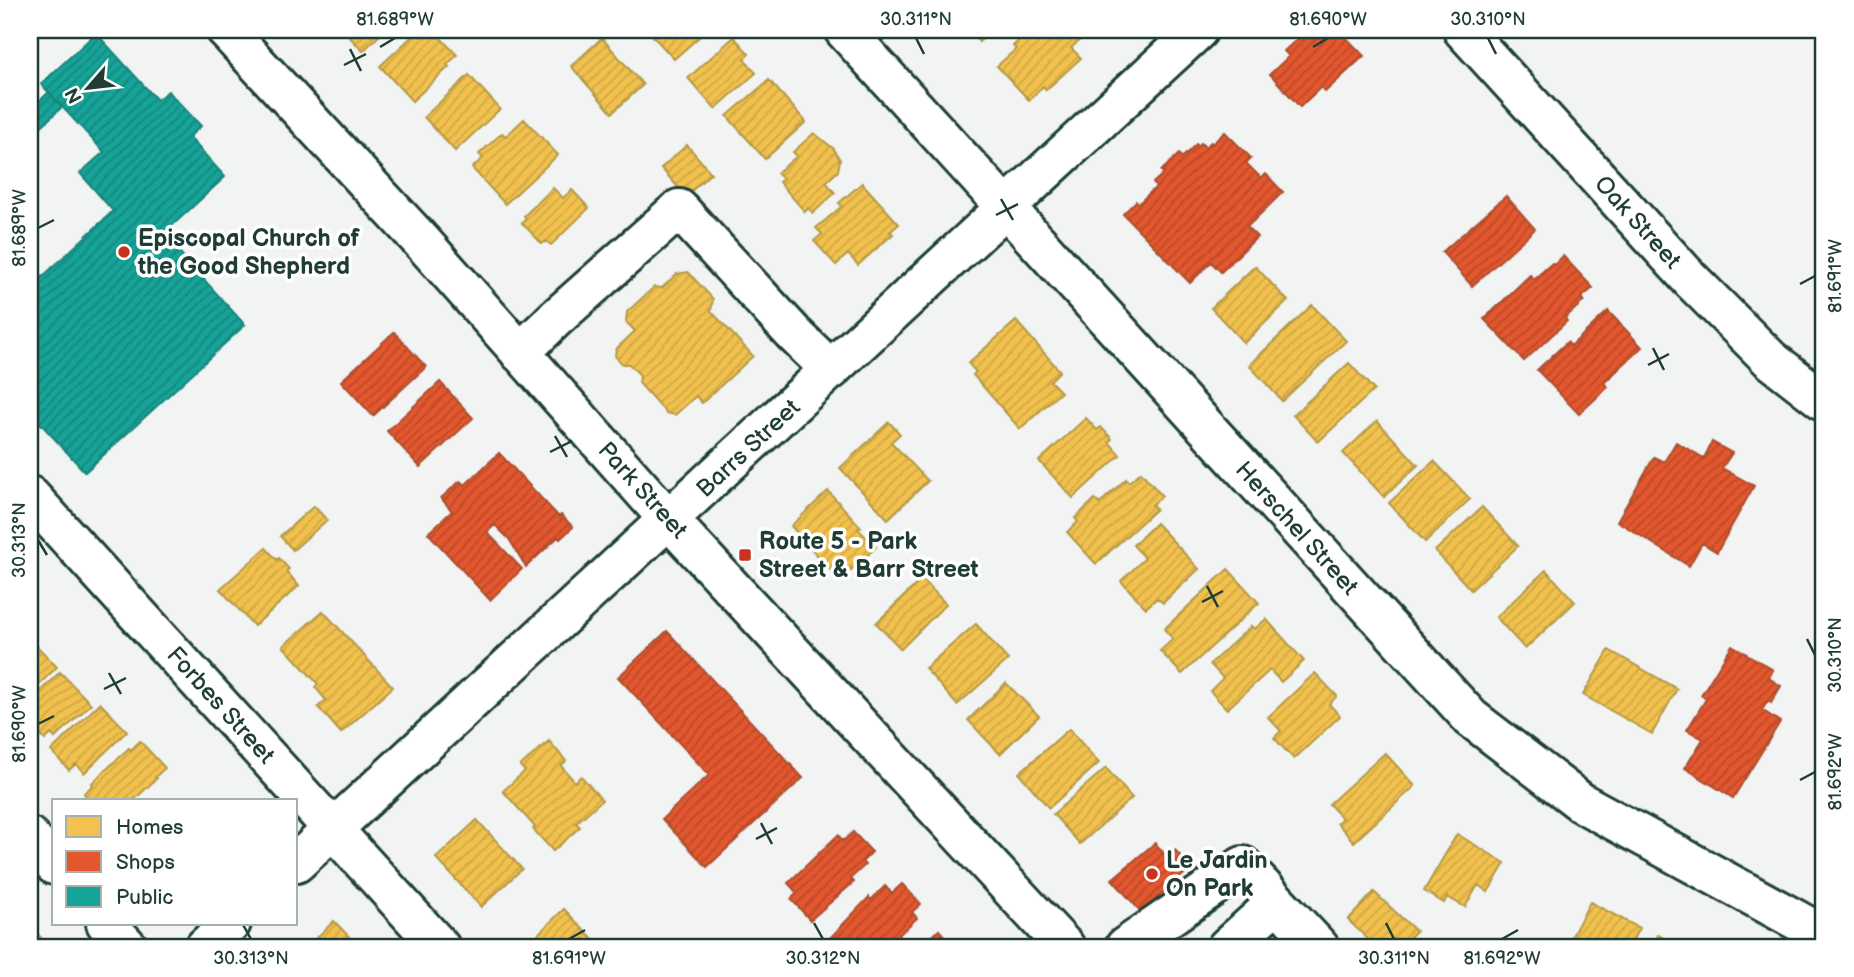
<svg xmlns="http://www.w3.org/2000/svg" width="1854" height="977" viewBox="0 0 1854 977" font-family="'Balsamiq Sans',sans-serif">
	<defs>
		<pattern id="homes-hatch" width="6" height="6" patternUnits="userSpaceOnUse" patternTransform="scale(1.75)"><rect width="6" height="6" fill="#f2c14e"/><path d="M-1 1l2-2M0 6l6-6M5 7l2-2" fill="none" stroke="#cfa745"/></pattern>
		<pattern id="shops-hatch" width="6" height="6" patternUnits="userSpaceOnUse" patternTransform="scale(1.75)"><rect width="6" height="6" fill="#e4572e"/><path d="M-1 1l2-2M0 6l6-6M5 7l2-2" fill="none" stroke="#b84928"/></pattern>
		<pattern id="public-hatch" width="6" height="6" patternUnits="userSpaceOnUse" patternTransform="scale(1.75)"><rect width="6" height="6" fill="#17a398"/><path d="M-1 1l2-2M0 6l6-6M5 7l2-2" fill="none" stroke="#14867d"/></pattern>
	</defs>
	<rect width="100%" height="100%" fill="#f2f3f3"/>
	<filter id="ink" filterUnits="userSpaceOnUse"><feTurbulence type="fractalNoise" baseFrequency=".0143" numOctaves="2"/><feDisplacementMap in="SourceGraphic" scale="14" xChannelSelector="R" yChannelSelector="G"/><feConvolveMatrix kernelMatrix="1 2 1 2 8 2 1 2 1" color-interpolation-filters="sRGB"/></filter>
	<g filter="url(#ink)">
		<path fill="url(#homes-hatch)" stroke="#b39946" stroke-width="2" d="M343,30H385L363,51Z
			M428,30H433L457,55L447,65L449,67L412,101L380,66L417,32L421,36Z
			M653,30H707L674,59L650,33Z
			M968,30H992L979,42Z
			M1030,30H1073L1081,39L1071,48L1081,58L1046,90L1043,86L1029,100L997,66L1016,49L1013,46Z
			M734,37L749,54L744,59L756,73L715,109L688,78Z
			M602,38L643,85L612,113L571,66Z
			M469,75L500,109L455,151L424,117Z
			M769,80L806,122L765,159L727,116Z
			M524,119L558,155L505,204L472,168L483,158L479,154L502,133L506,136Z
			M814,133L834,149L840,160L838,171L826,182L835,193L813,213L808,208L805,212L779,182L783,179L777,173L797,156L793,152Z
			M687,145L711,173L686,196L661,168Z
			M862,183L899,224L890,232L893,234L858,265L848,254L836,265L814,241L822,234L816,228L842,206L839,203Z
			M553,188L563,198L572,190L589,208L551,245L546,241L542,244L522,223L526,219L524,216Z
			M1255,266L1288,301L1244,343L1211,308Z
			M688,272L713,299L711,311L753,356L702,403L696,396L675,415L666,413L639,383L640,375L629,364H622L615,356L616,349L635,331L626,322L627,312L654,287L662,288L677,274Z
			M1312,305L1346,341L1282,401L1249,365Z
			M1016,321L1060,371L1050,381L1061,392L1020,429L973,375L976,372L968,363Z
			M1349,363L1374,390L1318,442L1293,415Z
			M1086,418L1097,430L1101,427L1112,439L1109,442L1120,455L1073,498L1039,461Z
			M1377,421L1418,465L1384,497L1343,453Z
			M889,422L900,434L891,442L928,481L888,519L840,468Z
			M1434,461L1470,499L1425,542L1389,503Z
			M1141,472L1162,496L1152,505L1156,509L1096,564L1067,532L1078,522L1075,518L1095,499L1099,504L1126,479L1129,482Z
			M828,491L861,527L858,529L876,547L850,571L845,566L835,575L791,526Z
			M314,506L327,520L293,550L280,536Z
			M1482,507L1518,546L1471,590L1435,551Z
			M1156,523L1199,569L1163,603L1157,598L1146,608L1121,581L1145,558L1133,545Z
			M266,548L277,560L279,558L289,569L286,571L299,586L254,626L220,589Z
			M1228,569L1259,603L1182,674L1160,651L1173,639L1164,629Z
			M1546,570L1575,602L1525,649L1496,617Z
			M922,579L946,604L901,649L876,623Z
			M323,611L393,687L341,733L318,707L326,700L315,687L318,684L283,646Z
			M1266,619L1304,661L1281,682L1270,670L1227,709L1210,691L1223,678L1210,664L1251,626L1255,629Z
			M976,624L1008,660L957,705L925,668Z
			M33,642L57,667L30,693V645Z
			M1609,650L1677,689L1652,734L1583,695Z
			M60,672L91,704L55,738L51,734L45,740L30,724V701Z
			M1315,673L1337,696L1329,704L1340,716L1294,759L1274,738L1281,731L1268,717Z
			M1006,683L1039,716L1000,754L968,720Z
			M100,703L127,731L84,773L76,764L69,770L51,751Z
			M1069,729L1099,763L1049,808L1019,773Z
			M140,741L165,768L155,777L157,778L134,800H87L84,793L93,785L92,783L129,748L131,750Z
			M549,741L566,761L561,766L575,782L581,776L602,800L576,823L580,827L553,851L533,829L535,827L503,791L525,771L520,766Z
			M1385,753L1415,786L1354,842L1337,823L1342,818L1329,804Z
			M1106,768L1132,798L1080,844L1053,814Z
			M477,820L522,869L481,907L436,858Z
			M1457,834L1505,863L1488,892L1478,885L1465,907L1447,897L1444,903L1424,891Z
			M1374,892L1416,931L1400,947H1376L1348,920Z
			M1590,902L1639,928L1629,947H1566Z
			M564,909L596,943L591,947H534L540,942L535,937Z
			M334,921L359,947H307Z
			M30,925L49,947H30Z
			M1658,935L1680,947H1652Z"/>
		<path fill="url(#shops-hatch)" stroke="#a94f30" stroke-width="2" d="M1307,30H1339L1364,56L1325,92L1321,87L1300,107L1270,74L1289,56L1284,51Z
			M1225,132L1251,158L1246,163L1261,178L1266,174L1283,192L1247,227L1257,237L1221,272L1211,262L1190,283L1123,214L1136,201L1139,203L1156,187L1153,183L1164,173L1161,171L1179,154L1182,158L1196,144L1198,146L1201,143L1205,147L1211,142L1212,144Z
			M1506,196L1535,229L1472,286L1442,252Z
			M1563,256L1593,288L1581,298L1584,301L1565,318L1567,321L1524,361L1484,319L1530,275L1534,279L1552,263L1554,265Z
			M1608,311L1642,347L1604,383L1608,387L1579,414L1537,370L1567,342L1571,346Z
			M394,332L426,367L373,416L341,381Z
			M440,382L473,418L420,467L387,431Z
			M1676,442L1704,458L1712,442L1732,453L1722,468L1754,486L1717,552L1702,543L1689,566L1617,521L1654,457L1664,462Z
			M499,453L559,517L561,515L573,527L560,539L558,537L526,567L509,539L495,525L487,532L522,569L490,600L428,533L452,511L441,498L460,481L465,485Z
			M667,631L803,778L707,867L662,819L709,775L618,677Z
			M1732,645L1773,670L1769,678L1781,686L1771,703L1768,701L1762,710L1780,722L1733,798L1685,768L1703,739L1687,730L1706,699L1701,695Z
			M853,832L872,852L862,862L865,865L851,878L854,882L810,920L791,899L797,893L788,883L838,835L843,841Z
			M1155,843L1167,857L1175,850L1191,868L1141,912L1112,879Z
			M902,884L921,904L912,912L917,918L886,947H835L828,940L869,897L871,900L885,886L892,893Z
			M939,930L954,947H921Z"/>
		<path fill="url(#public-hatch)" stroke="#19847a" stroke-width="2" d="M96,33L157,100L168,91L201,126L189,137L225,177L163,234L245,325L85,472L30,412V270L39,280L113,211L80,173L104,152L41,84Z
			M49,92L62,107L30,137V110Z"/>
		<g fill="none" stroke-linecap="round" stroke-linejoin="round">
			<defs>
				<path id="minor" d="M226,30L424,244L669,520L1065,947
					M844,30L1471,718L1582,803L1824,935
					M1463,30L1690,279L1770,359L1824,401
					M520,353L556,318L679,209L794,334L831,370
					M30,496L440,947
					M30,837L54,865
					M296,863L1198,30
					M106,923L128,947
					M205,947L231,923
					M1125,947L1243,866L1319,947
					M1227,947L1277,902"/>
			</defs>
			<use href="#minor" stroke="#1f3d34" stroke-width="44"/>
			<use href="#minor" stroke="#fff" stroke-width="38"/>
		</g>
	</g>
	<path fill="none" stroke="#1f3d34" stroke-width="2.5" d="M916,38L924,54M1488,38L1496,54M380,47L395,38M1313,47L1328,38M350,49L361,71M344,65L366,54M1001,199L1013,220M996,215L1018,204M38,228L54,220M1800,284L1815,276M1653,348L1664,370M1648,365L1669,354M555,436L567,457M550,452L572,441M38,540L47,555M1207,586L1218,607M1202,602L1223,591M1807,639L1815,655M109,673L121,694M104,689L126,678M38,724L54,716M1800,780L1815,772M761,823L772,844M756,839L777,828M242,923L251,939M814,923L823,939M1386,923L1394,939M569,939L585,930M1502,939L1518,930"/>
	<g fill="#c8321e" stroke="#fff" stroke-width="2.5">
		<circle cx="124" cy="252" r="7"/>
		<rect x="738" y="548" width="14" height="14" rx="3.5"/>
		<circle cx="1152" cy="874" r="7"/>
	</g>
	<g text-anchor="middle" stroke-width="7" stroke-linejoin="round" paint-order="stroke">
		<g font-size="24" fill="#1f3d34" stroke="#fff">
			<text transform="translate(1638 222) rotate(48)" y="8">Oak Street</text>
			<text transform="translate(748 448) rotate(-43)" y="8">Barrs Street</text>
			<text transform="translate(643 490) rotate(48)" y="8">Park Street</text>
			<text transform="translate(1297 528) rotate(48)" y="8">Herschel Street</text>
			<text transform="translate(221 705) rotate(48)" y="8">Forbes Street</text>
		</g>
		<g font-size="24" font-weight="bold" fill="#1f3d34" stroke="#fff" text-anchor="start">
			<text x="138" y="246">Episcopal Church of<tspan x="138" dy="28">the Good Shepherd</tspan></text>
			<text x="759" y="549">Route 5 - Park<tspan x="759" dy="28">Street &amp; Barr Street</tspan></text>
			<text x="1166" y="868">Le Jardin<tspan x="1166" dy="28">On Park</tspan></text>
		</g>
	</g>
	<rect width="1854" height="977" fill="none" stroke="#fff" stroke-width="77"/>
	<rect x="52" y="799" width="245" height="126" fill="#ffffff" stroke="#a5b1ae" stroke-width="2"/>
	<rect x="66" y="816" width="35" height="21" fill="#f2c14e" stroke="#a5b1ae" stroke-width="2"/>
	<text x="116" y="834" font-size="21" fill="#1f3d34">Homes</text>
	<rect x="66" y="851" width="35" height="21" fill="#e4572e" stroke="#a5b1ae" stroke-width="2"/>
	<text x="116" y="869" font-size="21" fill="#1f3d34">Shops</text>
	<rect x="66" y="886" width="35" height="21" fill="#17a398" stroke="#a5b1ae" stroke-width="2"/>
	<text x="116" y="904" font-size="21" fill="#1f3d34">Public</text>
	<g transform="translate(88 88) rotate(242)" stroke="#ffffff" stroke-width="5" paint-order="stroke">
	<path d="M0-5L12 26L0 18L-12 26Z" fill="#1f3d34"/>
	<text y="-10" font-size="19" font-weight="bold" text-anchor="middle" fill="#1f3d34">N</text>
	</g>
	<rect x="38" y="38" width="1777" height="901" fill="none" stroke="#1f3d34" stroke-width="2.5"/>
	<g font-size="18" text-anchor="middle" fill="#1f3d34">
		<text x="395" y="25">81.689°W</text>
		<text x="916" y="25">30.311°N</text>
		<text x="1328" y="25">81.690°W</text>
		<text x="1488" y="25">30.310°N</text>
		<text transform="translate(19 228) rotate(-90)" y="6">81.689°W</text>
		<text transform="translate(1835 276) rotate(-90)" y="6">81.691°W</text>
		<text transform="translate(19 540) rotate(-90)" y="6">30.313°N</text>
		<text transform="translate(1835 655) rotate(-90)" y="6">30.310°N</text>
		<text transform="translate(19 724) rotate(-90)" y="6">81.690°W</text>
		<text transform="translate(1835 772) rotate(-90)" y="6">81.692°W</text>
		<text x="251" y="964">30.313°N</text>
		<text x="569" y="964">81.691°W</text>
		<text x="823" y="964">30.312°N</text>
		<text x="1394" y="964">30.311°N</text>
		<text x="1502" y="964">81.692°W</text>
	</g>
</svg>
